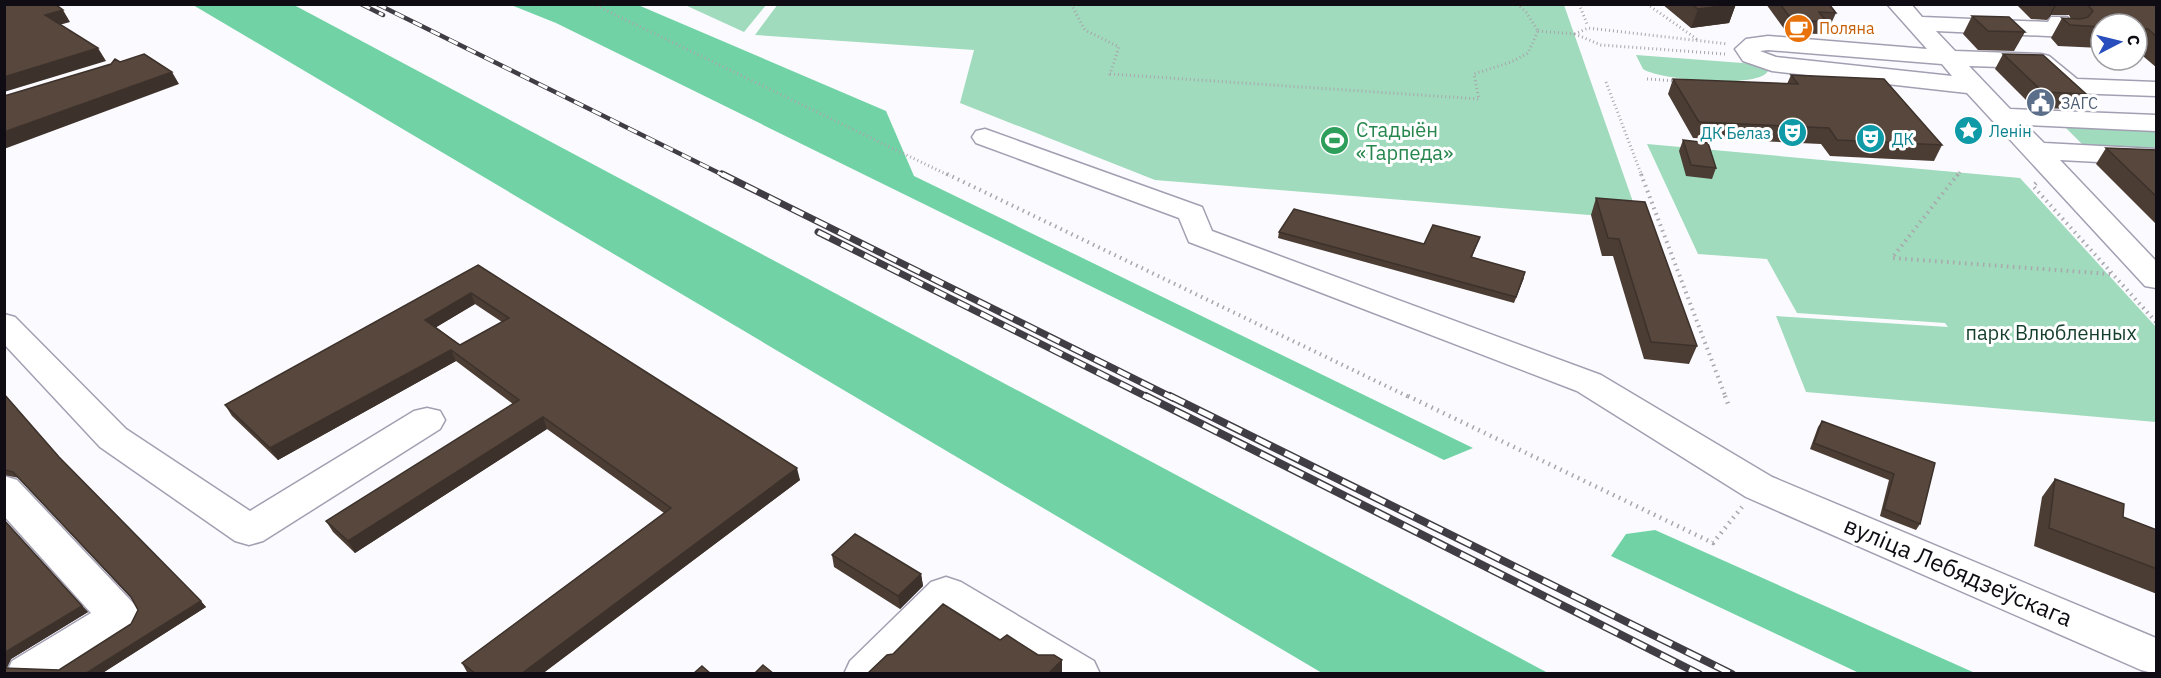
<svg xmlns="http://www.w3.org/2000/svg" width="2161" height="678" viewBox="0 0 2161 678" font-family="'IBM Plex Sans',sans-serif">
	<rect width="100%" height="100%" fill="#fbfafe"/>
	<path fill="#9fdbbc" d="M778,4L1564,5L1639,219L1155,180L960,103L974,50L755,35Z
		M685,5H766L744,32Z
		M1636,55L1756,64L1768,71C1759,89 1659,80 1643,69Z
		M2062,124L2156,128V153L2087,149Z
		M1647,144L2020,178L2156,327V422L1806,392L1776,316L1948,327L1945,323L1797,313L1767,259L1698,254Z"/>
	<path fill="#71d3a5" d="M193,5H294L1548,673H1322Z
		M511,5H638L886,111L914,176L1473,448L1444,460L556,23Z
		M1655,530L1975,673H1859L1611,556L1626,534Z"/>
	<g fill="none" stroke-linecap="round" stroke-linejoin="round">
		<defs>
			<path id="minor" d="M1887,4H1911L1922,17L2048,22L2051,17H2067L2079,30L2076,35L2068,37L1936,31L1955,51L2041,54L2049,56L2077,79L2156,82V96L2071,93L2062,91L2035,68L1969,66L2010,109L2156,115V131L2026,125L2044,143L2156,149V165L2060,160L2156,261V288L2145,286L1967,93L1772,71L1743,61L1735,49L1746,39L1768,36L1927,49ZM1768,50L1942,64L1952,76L1776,57L1760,51Z
				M985,129L1202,207L1212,231L1601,375L1772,477L2156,638V674L2141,670L1746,497L1577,391L1189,242L1179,218L976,143L972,137L976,131Z
				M4,314L15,317L126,429L250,511L414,411L427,408L440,411L445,420L440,429L263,541L249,545L235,541L100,447L4,344Z
				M4,476L17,480L135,605L141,617L135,629L65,674H6L12,661L91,613L4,516Z
				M946,577L961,582L1094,661L1100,674H1040L950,617L895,674H844L850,661L931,582Z"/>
		</defs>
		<use href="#minor" stroke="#a39fb2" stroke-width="3"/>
		<path stroke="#a9a7ac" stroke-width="3" stroke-dasharray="1 3" stroke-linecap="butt" d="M593,4L950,176
			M1071,4L1085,30L1119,47L1110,74L1479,99L1474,74L1511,62L1528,53L1538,31
			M1517,4L1526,12L1538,31
			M1579,4L1587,24
			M1647,4L1698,40
			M1538,31L1575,34
			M1725,54L1601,45L1575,34L1588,28L1728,44
			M2114,60L2124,68
			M1647,79L1677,81
			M1606,82L1642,176
			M1957,176L1960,172"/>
		<path stroke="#a9a7ac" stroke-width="4" stroke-dasharray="1.5 4.5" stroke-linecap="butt" d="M947,174L1411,398
			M1641,174L1726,398
			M1958,174L1892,258L2111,274
			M2036,183L2033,186L2156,322"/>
		<path stroke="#a9a7ac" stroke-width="4.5" stroke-dasharray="1.5 5" stroke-linecap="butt" d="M1408,396L1713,543L1742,507
			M1725,396L1728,404"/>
		<use href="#minor" fill="#fff" fill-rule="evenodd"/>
		<defs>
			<path id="rail-far2" d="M361,4L383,15
				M377,4L725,176"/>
			<path id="rail-far1" d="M722,174L1173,398
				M818,232L1149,398"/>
			<path id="rail" d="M1146,396L1699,674
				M1170,396L1732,674"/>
		</defs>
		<use href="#rail-far2" stroke="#403e44" stroke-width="4.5"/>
		<use href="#rail-far1" stroke="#403e44" stroke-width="7"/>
		<use href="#rail" stroke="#403e44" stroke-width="8"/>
		<use href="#rail-far2" stroke="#fff" stroke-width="3" stroke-dasharray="10" stroke-linecap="butt"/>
		<use href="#rail-far1" stroke="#fff" stroke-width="4.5" stroke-dasharray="13" stroke-linecap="butt"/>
		<use href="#rail" stroke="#fff" stroke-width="5" stroke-dasharray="16" stroke-linecap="butt"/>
	</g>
	<path fill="#4b3d34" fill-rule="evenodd" d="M1662,4H1736L1729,23L1691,28Z
		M1766,4H1829L1836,13L1830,26H1825L1821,34L1787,33Z
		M2016,4H2153L2157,7V68L2137,51V24H2101V48L2058,46L2051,38L2062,18L2071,19L2069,15H2051L2047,20L2031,19Z
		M1972,16L2025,32L2014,51L1978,50L1963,34Z
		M2003,54L2086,94L2076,109L2034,108L1995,69Z
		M1791,75L1942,145L1934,161L1830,156L1821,144L1693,138L1668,94L1673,79L1787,84Z
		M1683,140L1716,168L1712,179L1686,176L1679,151Z
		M2106,148L2157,150V225L2096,164Z
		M1596,198L1697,346L1689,364L1644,359L1613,256H1602L1591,215Z
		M1279,232L1424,244L1480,237L1472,257L1524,278L1514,303L1278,238Z
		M478,265L800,480L542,674H468L462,663L664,513L547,429L355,553L333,532L326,521L513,404L456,361L278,460L232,416L225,405ZM475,304L502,322L460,345L436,327Z
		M4,394L59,457L206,607L101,674H4V520L88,612L11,659L7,668L59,670L131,624L138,610L132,599L19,478L4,475Z
		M1822,421L1935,463L1920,524L1916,530L1880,516L1889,480L1810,449L1818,427Z
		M2055,479L2123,517L2157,530V594L2034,546L2042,497Z
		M832,555L921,574L923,586L900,609L834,567Z"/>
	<path fill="#3d322b" d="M1736,4L1729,23L1691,28L1698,9Z
		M2055,4H2057L2051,15L2047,20Z
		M63,10L70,22L52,27L45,15Z
		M98,48L106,61L4,92V77Z
		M172,72L179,84L4,149V132Z
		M471,293L475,304L430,331L425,320Z
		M451,350L456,361L278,460L270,448Z
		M543,417L547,429L355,553L348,541Z
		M797,468L800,480L542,674H521Z
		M921,574L923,586L900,609L898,596Z
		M201,601L206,607L101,674H85Z
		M82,606L88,612L11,659L4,673L5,653Z
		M1062,660V674H1050V672Z"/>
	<path fill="#57473d" stroke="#3d322b" stroke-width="1.5" fill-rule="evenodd" d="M4,4H55L63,10L45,15L98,48L4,77Z
		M1691,4H1735L1698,9Z
		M1780,4H1829L1836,13L1819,12L1827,22L1792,20Z
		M2087,4H2153L2157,7V37L2148,29H2137V24H2101V27L2070,25L2062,18L2080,19L2088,17L2093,11Z
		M1972,16L2009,17L2025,32L1988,31Z
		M144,54L172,72L4,132V96L111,64L115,59L120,62Z
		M2003,54L2043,55L2086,94L2043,92Z
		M1791,75L1884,79L1942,145L1837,140L1829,128L1699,122L1673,79L1798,84Z
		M1683,140L1708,143L1716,168L1691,165Z
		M2106,148L2157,150V197Z
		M1596,198L1645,202L1697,346L1651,342L1619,239L1608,238Z
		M1294,209L1424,244L1433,225L1480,237L1471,257L1525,272L1516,297L1279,232Z
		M478,265L797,468L521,674H476L462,663L671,508L543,417L348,541L326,521L519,400L451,350L270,448L225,405ZM471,293L509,318L460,345L425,320Z
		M4,394L59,457L201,601L85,674H4V668L59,670L131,624L138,610L131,597L13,472L4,470Z
		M1822,421L1935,463L1920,524L1884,509L1894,474L1814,443Z
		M2055,479L2124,504L2123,517L2157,530V569L2049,528Z
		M4,520L82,606L4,653Z
		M855,534L921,574L898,596L832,555Z
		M943,604L1000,640L1007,635L1038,655H1054L1062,660L1050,672L1052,674H867L887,655L893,654Z
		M763,665L774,674H754Z
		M702,666L711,674H693Z"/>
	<defs>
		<symbol id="cafe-disc" viewBox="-11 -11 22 22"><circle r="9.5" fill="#e8710a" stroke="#fff"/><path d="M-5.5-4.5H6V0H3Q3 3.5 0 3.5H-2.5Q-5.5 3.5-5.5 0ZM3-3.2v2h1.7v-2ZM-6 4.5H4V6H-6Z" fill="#fff"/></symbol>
		<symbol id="civic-disc" viewBox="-11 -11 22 22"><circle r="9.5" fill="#5c6f8a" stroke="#fff"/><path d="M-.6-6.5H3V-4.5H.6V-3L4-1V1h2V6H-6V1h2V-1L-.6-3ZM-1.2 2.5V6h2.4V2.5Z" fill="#fff"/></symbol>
		<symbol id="sight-disc" viewBox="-11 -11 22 22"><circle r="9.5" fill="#0f9aa8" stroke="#fff"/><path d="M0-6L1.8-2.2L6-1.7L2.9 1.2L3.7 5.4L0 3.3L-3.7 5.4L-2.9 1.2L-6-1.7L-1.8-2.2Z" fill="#fff"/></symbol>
		<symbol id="theatre-disc" viewBox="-11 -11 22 22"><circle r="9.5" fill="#0f9aa8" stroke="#fff"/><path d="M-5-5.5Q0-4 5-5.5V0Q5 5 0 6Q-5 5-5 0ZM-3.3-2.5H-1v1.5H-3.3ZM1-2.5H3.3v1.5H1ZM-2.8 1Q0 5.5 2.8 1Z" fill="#fff"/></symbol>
		<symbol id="stadium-disc" viewBox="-11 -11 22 22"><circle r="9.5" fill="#2e9e5b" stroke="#fff"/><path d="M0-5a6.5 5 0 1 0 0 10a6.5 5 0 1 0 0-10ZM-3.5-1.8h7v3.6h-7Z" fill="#fff"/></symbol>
	</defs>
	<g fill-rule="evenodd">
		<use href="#cafe-disc" x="1782" y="12" width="33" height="33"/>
		<use href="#civic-disc" x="2024" y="86" width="33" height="33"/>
		<use href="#sight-disc" x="1952" y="114" width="33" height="33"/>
		<use href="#theatre-disc" x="1776" y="116" width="33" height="33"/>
		<use href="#theatre-disc" x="1854" y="122" width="33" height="33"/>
		<use href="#stadium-disc" x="1318" y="124" width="33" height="33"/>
	</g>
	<g text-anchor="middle" stroke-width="6" stroke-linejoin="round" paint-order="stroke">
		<g font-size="16" fill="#c56008" stroke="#fff" text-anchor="start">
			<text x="1819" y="34">Поляна</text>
		</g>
		<g font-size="16" fill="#4e5e75" stroke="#fff" text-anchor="start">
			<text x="2061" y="109">ЗАГС</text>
		</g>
		<g font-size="16" fill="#0d838f" stroke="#fff" text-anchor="start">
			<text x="1989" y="137">Ленін</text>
			<text x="1771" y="139" text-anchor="end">ДК Белаз</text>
			<text x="1892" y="145">ДК</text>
		</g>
		<g font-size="20" fill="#27864d" stroke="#fff" text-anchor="start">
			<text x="1356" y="137">Стадыён<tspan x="1356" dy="23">«Тарпеда»</tspan></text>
		</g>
		<g font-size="20" fill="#153f2d" stroke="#fff">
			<text x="2051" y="340">парк Влюбленных</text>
		</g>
		<g font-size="24" fill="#0f0d13" stroke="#fff">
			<text transform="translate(1958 572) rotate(23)" y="8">вуліца Лебядзеўскага</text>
		</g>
	</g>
	<rect width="2161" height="678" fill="none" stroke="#0f0d13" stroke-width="12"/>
	<g transform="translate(2119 42) rotate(83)"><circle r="28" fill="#ffffff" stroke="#9f9ea1" stroke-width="1.5"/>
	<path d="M0-4.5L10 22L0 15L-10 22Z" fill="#284dbc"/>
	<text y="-9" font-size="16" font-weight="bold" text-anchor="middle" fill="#0f0d13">С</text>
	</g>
</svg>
